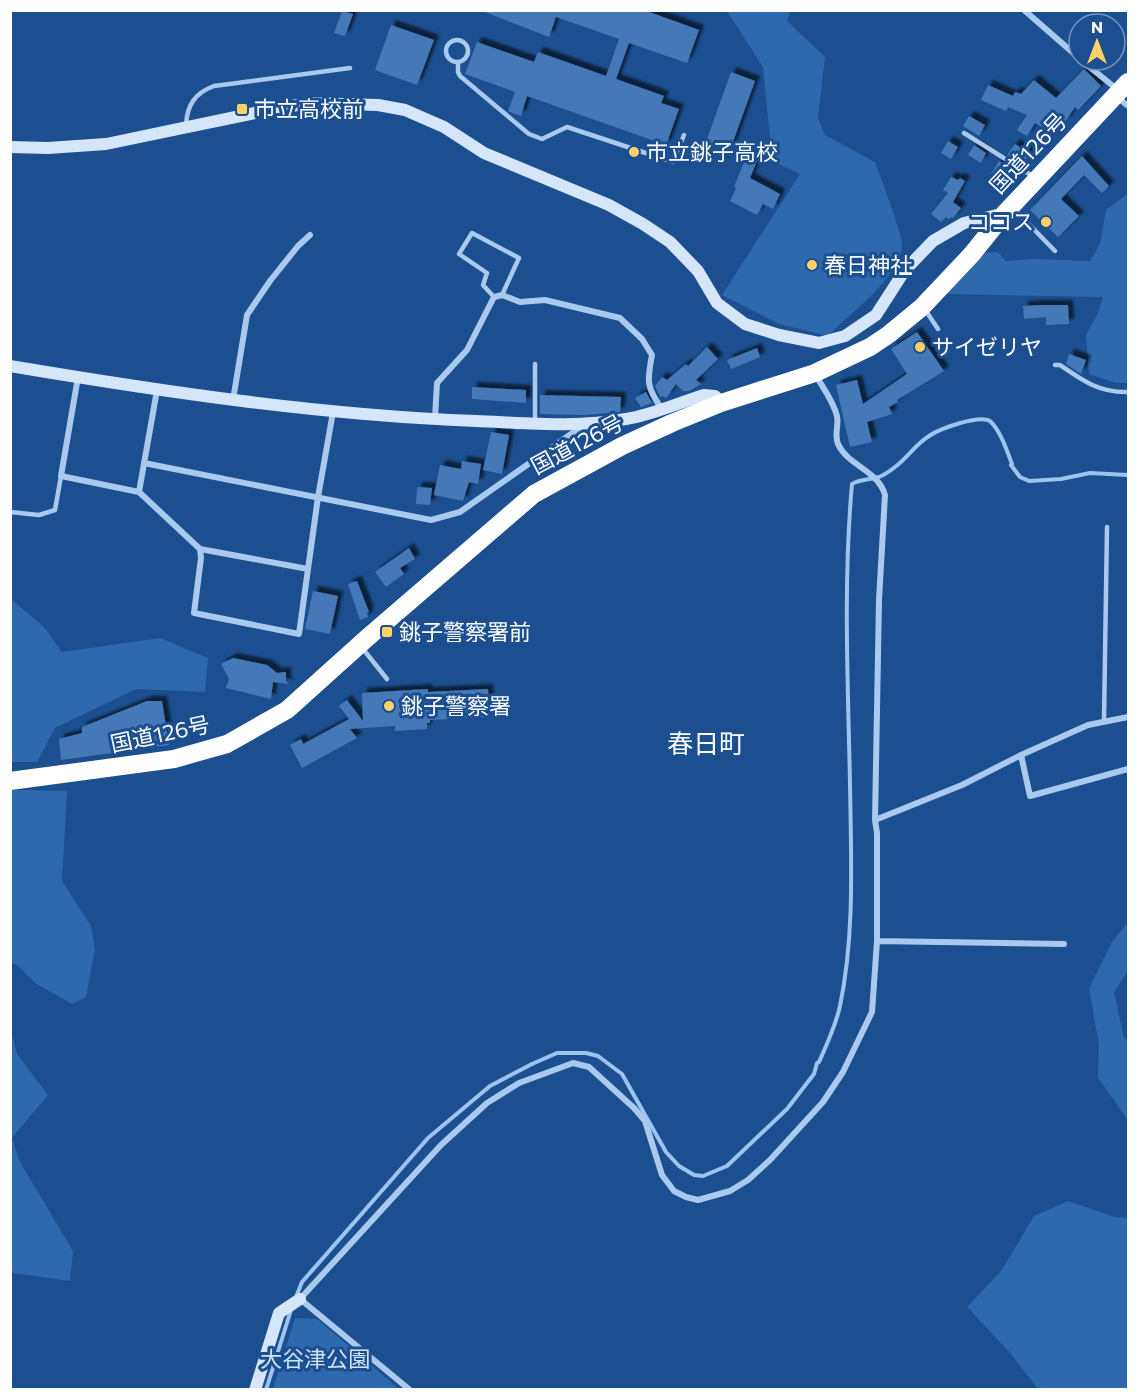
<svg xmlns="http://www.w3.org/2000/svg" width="1139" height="1400" viewBox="0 0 1139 1400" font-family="Commissioner,'Noto Sans JP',sans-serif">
	<defs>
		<filter id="shadow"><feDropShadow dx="5" dy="-5" stdDeviation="1.5" flood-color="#0009"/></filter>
	</defs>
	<rect width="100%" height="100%" fill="#1b4f8f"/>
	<path fill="#2e69ad" d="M727,11H790L787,21L825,57L818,118L825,135L875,162C883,183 891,205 898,227C899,232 902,239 902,245C900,278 850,313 828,336L779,324L722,295L800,174L768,159L771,149L763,67Z
		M1128,193V383H1116L1089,374L1086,335L1098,313L1103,297L941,294L983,253L998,252L1006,261L1035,259L1090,261L1100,244L1106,210Z
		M10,598L45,628L62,652L160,638L208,658L205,692L136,689L55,728L37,762H11Z
		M13,790L67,791L62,881L91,926L95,949L86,997L72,1004L35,983L17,965L11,963L10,792Z
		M1128,923V971L1114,992L1124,1038L1128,1040V1120L1098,1078L1099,1045L1089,988L1113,940Z
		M10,1026L17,1054L48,1095L12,1138L20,1162L73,1251L70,1281L13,1273L11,1269Z
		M1068,1201L1115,1217L1128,1218V1389H1038L1011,1354L967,1307L1002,1270L1034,1216Z
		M295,1318L317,1319L399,1389H273Z"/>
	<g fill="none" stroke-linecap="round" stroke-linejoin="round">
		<path stroke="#9cc4f0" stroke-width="4" d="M296,1297L302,1282L428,1138L490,1086L532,1064L557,1053H586L598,1056L622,1074L666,1152L679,1166L694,1175L703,1176L727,1166L787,1109L814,1074L817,1063L819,1062C827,1044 836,1025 840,1006C855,934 851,858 850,784C848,684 843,584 852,484C860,479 869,480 879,477C884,475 890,471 895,467C907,458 916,444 929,436C939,429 982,413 991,422C1001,432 1007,451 1012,464L1011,465L1020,477L1029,481L1061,479L1090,473L1128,475
			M266,1390L291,1310"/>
	</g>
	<path fill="#4478b7" filter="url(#shadow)" d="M480,10H644L699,30L687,63L629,43L616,79L664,96L661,103L679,109L666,145L527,96L521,116L510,112L508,111L515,92L465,74L477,42L534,62L538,52L606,76L619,39L556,17L549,37Z
		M342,11L353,14L345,36L334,33Z
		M391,25L434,40L417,85L375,70Z
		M1084,69L1101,86L1078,110L1075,107L1065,122L1061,119L1052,133L1035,123L1027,136L1017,130L1027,115L1008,107L1006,111L981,100L988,85L1013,96L1015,92L1021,94L1034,80L1056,98Z
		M731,72L755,81L730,150L706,142Z
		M969,116L985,125L979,136L963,126Z
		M948,141L958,147L951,159L941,153Z
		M1015,144L1030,153L1023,163L1007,155Z
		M974,145L986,153L981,163L968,155Z
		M1082,156L1109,186L1102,193L1084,175L1061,199L1079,216L1058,237L1030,210Z
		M746,157L757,161L750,178L780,194L773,209L763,204L757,215L730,201L736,188L734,187Z
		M999,161L1011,168L1003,182L991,174Z
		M951,177L958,180L960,178L965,181L953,202L961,208L953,218L951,217L949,219L946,217L941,222L931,214L948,193L943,190Z
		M1042,305H1068L1069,324L1046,325V317L1024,319L1023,306Z
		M917,332L944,371L897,400L898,402L889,407L892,414L867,422L872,442L850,447L836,385L857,380L863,404L907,374L891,349Z
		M707,347L718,359L696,380L701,384L689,391H683L676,384L666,398L663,396L660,397L655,386L662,377L667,380L686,364L688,366Z
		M757,348L760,357L731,369L727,360Z
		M1069,354L1086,360L1081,374L1066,364Z
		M472,387L526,390V403L472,399Z
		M646,392L652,403L641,407L635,398Z
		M540,395L621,397L620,412L585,415L540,414Z
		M491,432L509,435L502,474L483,470Z
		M462,461L481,464L478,484L469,482L463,501L434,495L440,465L461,469Z
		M417,487L432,488L430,505L416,504Z
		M409,548L415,559L400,568L404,574L386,587L375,572Z
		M357,581L369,612L367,613L368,617L360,620L348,584Z
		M313,591L338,596L330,634L305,629Z
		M233,658L267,665L277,673L286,672V681L289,684L273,682L271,699L226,688L229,679L221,664Z
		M428,689V692L488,689L490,717L430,720V723H427V729L395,731V726L350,729L357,738L302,768L290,745L301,739L303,744L349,719L339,706L347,700L363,721L362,693Z
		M147,701H162L169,745L61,760L59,739L82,733V727Z"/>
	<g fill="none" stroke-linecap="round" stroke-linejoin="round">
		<path stroke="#a9c9ee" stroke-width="4.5" d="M446 51a11 11 0 1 1 22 0a11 11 0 1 1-22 0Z
			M458,62V72L460,76L529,134L542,139L567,127L673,162L684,135
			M186,125C187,105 195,93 214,86L350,68
			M964,133L1034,177
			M1015,210L1055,251
			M494,297L483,285L487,273L459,254L472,233L519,258L502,295
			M926,311L938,329
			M1055,365H1060C1083,381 1100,393 1128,392
			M535,423V364
			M10,512L39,515L55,510L61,476
			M363,649L387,679
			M1104,721L1107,527"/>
		<path stroke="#a9c9ee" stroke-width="6" d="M1024,10L1079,58
			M1081,60L1118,90
			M1118,98L1128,106
			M78,377L61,476L139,492L200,549L201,558L194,613L299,634L318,497L333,412
			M233,400L247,315L270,281L298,246L310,235
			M435,418L437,383L467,350L494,297L502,295L520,302L545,300L620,318L642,339L652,355C647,381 646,387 662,409
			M144,463L431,520L460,512L581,427
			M139,492L157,390
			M200,549L308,569
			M1021,755L1030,796L1128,769
			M875,820L962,785L1021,755L1088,725L1128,717
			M877,941L1064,944
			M410,1390L300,1299L441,1145L487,1103L519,1083L573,1063L589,1067L634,1108L645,1121L662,1175L674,1191L686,1197L698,1200L730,1191L748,1180L770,1160L823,1102L843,1072L872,1012L877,941V833L875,820L879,600L885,495C878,470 848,466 838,444C834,435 839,425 837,416C833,400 823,388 815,374"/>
		<path stroke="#d6e6fa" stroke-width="12" d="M10,147L48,148L106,144L274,109L310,103L378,105L405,110L444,127L484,153L609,205L643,224L670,242L698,271L717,303L745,324L779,335L819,343L845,336L876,315L905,270L933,241L964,223L1005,213
			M10,366C165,392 319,415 476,421C526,423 576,428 626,419C652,415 678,403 704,395L715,396L721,403
			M255,1390L279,1313L300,1299"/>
		<path stroke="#fff" stroke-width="18" d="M10,781L174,759L227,744L287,710L367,638L534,494L622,446L672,423L721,403L815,373L870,347L888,335L922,307L972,254L1005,213L1128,82"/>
	</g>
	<g fill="#ffd166" stroke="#1b4f8f" stroke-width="2">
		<rect x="236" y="103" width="12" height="12" rx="3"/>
		<circle cx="634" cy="152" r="6"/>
		<circle cx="1046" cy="222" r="6"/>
		<circle cx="812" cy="265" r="6"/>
		<circle cx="920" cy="347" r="6"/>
		<rect x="381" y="626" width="12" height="12" rx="3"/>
		<circle cx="389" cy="706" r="6"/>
	</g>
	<g text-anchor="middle" stroke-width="6" stroke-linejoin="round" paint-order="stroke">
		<g font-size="22" fill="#fff" stroke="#1b4f8f" text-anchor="start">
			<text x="254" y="117">市立高校前</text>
			<text x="646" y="160">市立銚子高校</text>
			<text x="1034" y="230" text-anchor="end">ココス</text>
			<text x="824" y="273">春日神社</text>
			<text x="932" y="355">サイゼリヤ</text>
			<text x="399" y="640">銚子警察署前</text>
			<text x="401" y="714">銚子警察署</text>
		</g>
		<g font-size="22" fill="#fff" stroke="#1b4f8f">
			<text transform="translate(1028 153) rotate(-47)" y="8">国道126号</text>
			<text transform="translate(577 444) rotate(-28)" y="8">国道126号</text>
			<text transform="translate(160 734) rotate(-12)" y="8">国道126号</text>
		</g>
		<g font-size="22" fill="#cfe3fa" stroke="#1b4f8f">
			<text x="315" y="1367">大谷津公園</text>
		</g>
		<g font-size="26" fill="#fff" stroke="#1b4f8f">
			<text x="706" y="753">春日町</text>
		</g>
	</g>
	<rect width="1139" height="1400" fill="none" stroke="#ffffff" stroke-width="24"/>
	<g transform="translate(1097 42)"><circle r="28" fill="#1b4f8f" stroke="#7695bc" stroke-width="1.5"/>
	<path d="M0-4.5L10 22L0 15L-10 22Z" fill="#ffd166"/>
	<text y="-9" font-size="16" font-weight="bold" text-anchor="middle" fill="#ffffff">N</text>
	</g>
</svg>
